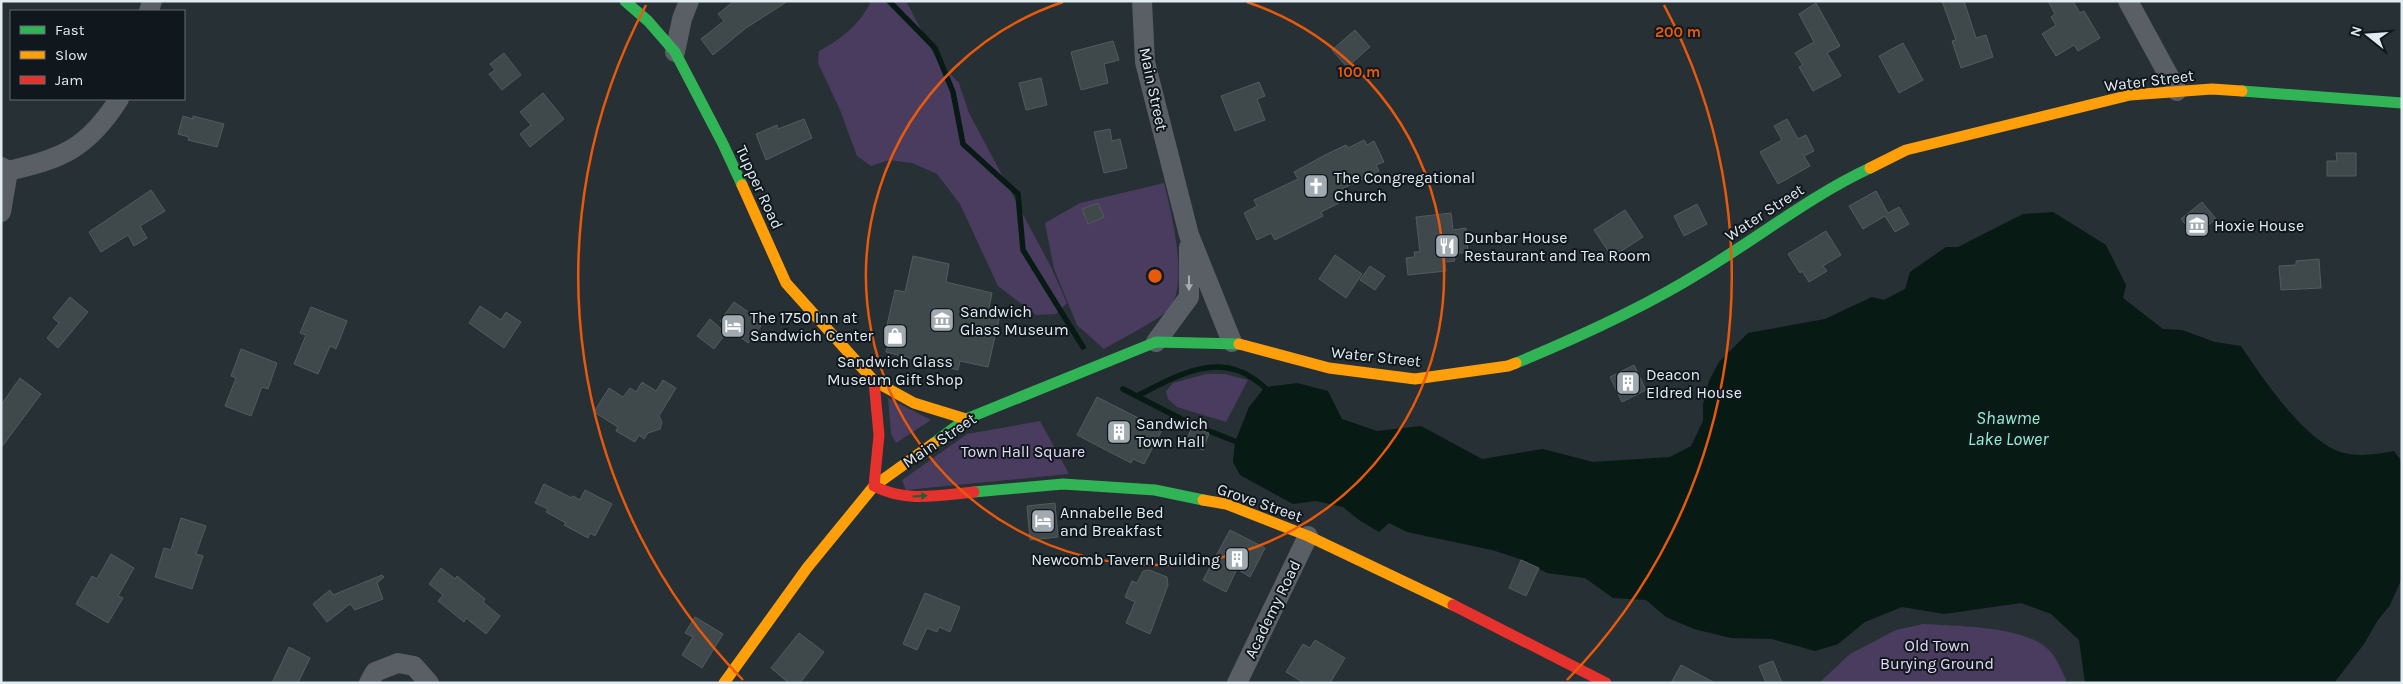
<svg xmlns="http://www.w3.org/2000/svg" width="2403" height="684" viewBox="0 0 2403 684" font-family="Karla,sans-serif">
	<rect width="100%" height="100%" fill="#273035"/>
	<path fill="#493c5e" d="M871,1H906L937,60L959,83L969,113L1051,267L1067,303L1056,314L1036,315L998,286L960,204L937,174L912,163L889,160L871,166L857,156L840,110L818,63L819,51C841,39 860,25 871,1Z
		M1164,183C1171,212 1191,289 1167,311C1152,324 1122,338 1104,349L1077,325L1054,269L1045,223L1080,203Z
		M1206,374H1225L1248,380L1226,422L1177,407L1168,399L1166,391L1173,383Z
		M888,398L931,420L896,443L891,434Z
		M1040,421L1069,474L906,490L902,480L967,434Z
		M1923,624C1956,626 2024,626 2048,649C2056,656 2061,670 2066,679V683H1819L1850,654L1896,630Z"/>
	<path fill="#071a14" d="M2053,212L2106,245L2126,285L2123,298L2163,329L2182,330L2215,342L2241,346C2262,377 2306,444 2344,453C2360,457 2378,454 2394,451L2402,462V578L2390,605L2378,620L2364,644L2334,683H2085L2079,640L2051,614L2021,603L1944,614L1902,607L1865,622L1838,644L1815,651L1772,639L1731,638L1694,629L1666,617L1646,600L1613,598L1585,578L1547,573L1523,560L1492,550L1407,532L1389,523L1379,532L1359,520L1343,507L1316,501L1293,504L1240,475L1233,462L1235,442L1249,407L1265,387L1297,383L1328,391L1342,419L1377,431L1421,426L1482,459L1543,449L1593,462L1670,457L1691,446L1703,421V404L1709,381L1719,362L1748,333L1825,319L1872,297L1884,300L1905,289L1910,272L1946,247H1958L2023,214Z"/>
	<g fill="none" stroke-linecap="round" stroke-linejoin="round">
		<path stroke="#071a14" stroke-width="5.5" d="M889,1L935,48L953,92L963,144L1018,194L1023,250L1083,347
			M1123,389L1189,423L1242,444
			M1137,396C1173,378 1216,351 1254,379C1259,383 1265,386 1268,392"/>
	</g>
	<path fill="#3f484a" stroke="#525b5d" d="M734,1H788L746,28L713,55L701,39L724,21L718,14Z
		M1942,1H1964L1976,38L1986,35L1993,57L1961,68L1952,41L1956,40Z
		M2048,1H2073L2080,13L2084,11L2100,38L2078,51L2074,45L2056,56L2042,34L2056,25L2051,17L2055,14Z
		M1816,3L1840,46L1827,53L1841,76L1813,91L1799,67L1803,65L1795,53L1814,42L1799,14Z
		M1355,30L1370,47L1347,67L1332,50Z
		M1113,41L1119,60L1104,64L1108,83L1081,90L1071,52Z
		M1903,43L1923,80L1899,93L1879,56Z
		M504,53L521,75L502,90L489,74L495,70L490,64Z
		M1041,78L1047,105L1026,110L1019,83Z
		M1259,82L1265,96L1257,99L1265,120L1235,131L1221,96Z
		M543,93L564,119L530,147L520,134L531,125L520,112Z
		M183,116L193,119V116L224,124L217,147L188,140L189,137L178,134Z
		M804,119L812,138L766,160L756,134L777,125L778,129Z
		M1787,119L1798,139L1806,135L1814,151L1804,156L1810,166L1778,184L1760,152L1782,140L1774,126Z
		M1110,129L1112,141L1120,139L1127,168L1104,173L1094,132Z
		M1364,140L1367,145L1374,141L1384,162L1376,165L1379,171L1334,193L1339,203L1321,212L1323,216L1275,240L1271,233L1257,240L1244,213L1257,206L1254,200L1298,179L1294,172L1325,155L1346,145L1348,148Z
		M2336,153H2356V176H2327V161H2337Z
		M151,190L165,211L140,226L147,238L134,246L128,235L101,252L89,232Z
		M1876,191L1888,213L1899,207L1909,224L1895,232L1885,216L1863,229L1849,206Z
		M2202,202L2216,219L2195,236L2181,219Z
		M1098,203L1104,217L1088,224L1082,209Z
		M1697,204L1707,224L1684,236L1674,216Z
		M1625,210L1643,237L1612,257L1594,230Z
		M1451,213L1453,230L1466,228L1468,252L1454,254L1455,261L1445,262L1446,271L1408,275L1406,258L1415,257L1414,252H1420L1416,217Z
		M1826,231L1841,255L1823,266L1827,271L1809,282L1802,271L1800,273L1788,254Z
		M1335,255L1362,274L1346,298L1319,279Z
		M913,256L949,264L946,282L992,293L989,308L1001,311L988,367L960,361L958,370L886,352L889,339L884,338L895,290L905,292Z
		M2319,259L2321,288L2281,290L2279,266L2296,265V261Z
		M1370,266L1385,276L1375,290L1360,280Z
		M70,297L88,312L58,348L47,338L59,323L53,318Z
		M734,302L753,315L751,318L761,326L748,343L720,321Z
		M480,306L501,320L506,312L521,322L504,348L469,323Z
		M311,307L347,321L336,349L330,346L318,374L294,364L306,335L300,333Z
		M710,319L726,333L714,349L697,336Z
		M241,349L277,363L268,389L262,387L251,416L225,406L236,378L231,376Z
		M1634,365L1646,390L1622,402L1610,377Z
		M20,378L41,394L1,448V405Z
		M663,380L676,388L659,416L662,422L660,429L648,433L644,439L639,435L635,442L616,431L618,427L594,412L609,388L623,397L630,388L636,392L642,382L656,391Z
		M1097,397L1162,430L1144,464L1133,459L1131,463L1077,435Z
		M1192,427L1209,433L1203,450L1185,443Z
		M544,484L572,498L573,496L580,500L585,490L612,504L595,536L590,533L588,538L564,525L566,523L546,512L548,509L535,503Z
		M1055,503L1058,537L1030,540L1027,506Z
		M181,518L206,526L196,554L203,556L192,589L155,577L164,548L171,550Z
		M1230,530L1265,548L1250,577L1237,569L1226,592L1203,580Z
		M111,554L134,568L118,596L123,598L108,623L76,604L92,576L97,579Z
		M1521,560L1539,568L1526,596L1509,588Z
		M441,568L455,579L457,576L485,599L483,602L500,616L486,634L466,618L464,622L438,601L443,595L429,584Z
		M1149,570L1167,577L1168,585L1150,634L1126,623L1135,602L1125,597L1132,581L1137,583L1143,571Z
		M382,575L384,577L377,583L383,599L355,610L350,604L327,622L313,604L330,590L333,595Z
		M925,593L960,607L950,632L939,627L937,632L927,628L917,650L903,644Z
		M695,617L723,634L702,668L682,655L693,637L685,633Z
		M799,633L824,652L800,683H789L771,668Z
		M1315,640L1345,658L1330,683H1304L1286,672L1303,644L1310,648Z
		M289,647L310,658L298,683H272Z
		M1773,661L1782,683H1766L1759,666Z
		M1681,665L1715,683H1671Z"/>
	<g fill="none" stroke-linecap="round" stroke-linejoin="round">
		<path stroke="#5a5e65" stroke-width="20" d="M1142,1L1145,62L1189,235L1232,342
			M2128,1L2177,91
			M149,11L152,1
			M675,52L682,19L689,1
			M1,167L8,171C62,159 88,148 119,99
			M1,212L8,171
			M1156,342L1189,297V247
			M369,683L375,672L398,663L414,666L429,683
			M1237,683L1308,536"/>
		<path stroke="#30b455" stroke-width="11" d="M625,1L648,21L675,52L723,144L742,185
			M2242,91L2402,103
			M1516,363C1579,337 1643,308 1701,272C1758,238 1810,196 1870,168
			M934,443L966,419L1156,342L1239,344
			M974,492L1063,484L1155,490L1203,500"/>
		<path stroke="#ff9f0a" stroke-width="11" d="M1870,168L1906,150L2130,95L2212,89L2242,91
			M742,185L786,283L874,381L914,403L966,419
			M1239,344L1329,368L1415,379L1508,366L1516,363
			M1203,500L1226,504L1308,536L1453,605
			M724,683L807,568L874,486L934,443"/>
		<path stroke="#e5322d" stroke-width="11" d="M874,381L879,435L874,486C906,503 940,495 974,492
			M1453,605L1606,683"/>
	</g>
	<defs><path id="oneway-solid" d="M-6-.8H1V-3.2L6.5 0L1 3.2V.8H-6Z" transform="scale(1.25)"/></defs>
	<use fill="#a4acb3" href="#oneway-solid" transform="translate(1189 283) rotate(90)"/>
	<use fill="#1f5e36" href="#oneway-solid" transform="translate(920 496) rotate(-4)"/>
	<g fill="none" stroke="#e8590c" stroke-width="2.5">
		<path d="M1247 2A289 289 0 1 1 1063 2"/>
		<path d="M743 680A577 577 0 0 1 646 5M1664 5A577 577 0 0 1 1567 680"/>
	</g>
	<defs>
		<symbol id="church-square" viewBox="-11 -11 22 22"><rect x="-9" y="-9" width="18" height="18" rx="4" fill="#a0aab0" stroke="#11181d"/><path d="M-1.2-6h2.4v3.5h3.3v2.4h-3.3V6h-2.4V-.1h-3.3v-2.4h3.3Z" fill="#fff"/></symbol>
		<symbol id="museum-square" viewBox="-11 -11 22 22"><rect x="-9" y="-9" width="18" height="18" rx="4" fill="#a0aab0" stroke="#11181d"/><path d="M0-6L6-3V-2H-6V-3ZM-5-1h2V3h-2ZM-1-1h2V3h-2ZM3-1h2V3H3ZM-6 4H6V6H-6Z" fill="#fff"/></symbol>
		<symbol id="restaurant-square" viewBox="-11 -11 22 22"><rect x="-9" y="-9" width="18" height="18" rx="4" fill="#a0aab0" stroke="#11181d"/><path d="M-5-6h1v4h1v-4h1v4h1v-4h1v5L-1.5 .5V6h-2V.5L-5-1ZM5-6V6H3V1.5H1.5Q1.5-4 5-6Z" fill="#fff"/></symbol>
		<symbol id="hotel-square" viewBox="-11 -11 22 22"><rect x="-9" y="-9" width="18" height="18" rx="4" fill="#a0aab0" stroke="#11181d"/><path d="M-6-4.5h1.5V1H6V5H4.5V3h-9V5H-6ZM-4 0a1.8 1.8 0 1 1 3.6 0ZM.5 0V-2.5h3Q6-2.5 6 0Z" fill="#fff"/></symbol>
		<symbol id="shop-square" viewBox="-11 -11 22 22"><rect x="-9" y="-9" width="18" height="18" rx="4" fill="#a0aab0" stroke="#11181d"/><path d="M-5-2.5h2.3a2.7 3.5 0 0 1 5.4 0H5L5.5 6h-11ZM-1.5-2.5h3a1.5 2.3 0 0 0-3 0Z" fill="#fff"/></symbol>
		<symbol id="building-square" viewBox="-11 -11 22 22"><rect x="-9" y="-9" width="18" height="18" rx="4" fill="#a0aab0" stroke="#11181d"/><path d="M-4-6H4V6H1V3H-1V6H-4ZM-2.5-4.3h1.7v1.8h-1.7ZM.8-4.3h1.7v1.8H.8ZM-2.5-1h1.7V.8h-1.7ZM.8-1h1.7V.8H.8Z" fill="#fff"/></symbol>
	</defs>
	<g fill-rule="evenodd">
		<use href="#church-square" x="1302" y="172" width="28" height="28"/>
		<use href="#museum-square" x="2183" y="211" width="28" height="28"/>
		<use href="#restaurant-square" x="1433" y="232" width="28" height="28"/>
		<use href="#museum-square" x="928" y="306" width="28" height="28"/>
		<use href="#hotel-square" x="719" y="312" width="28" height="28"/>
		<use href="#shop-square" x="881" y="322" width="28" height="28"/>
		<use href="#building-square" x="1614" y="369" width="28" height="28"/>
		<use href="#building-square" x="1105" y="418" width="28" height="28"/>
		<use href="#hotel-square" x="1029" y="507" width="28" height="28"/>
		<use href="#building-square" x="1223" y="545" width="28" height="28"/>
	</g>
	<g text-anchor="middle" stroke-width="4" stroke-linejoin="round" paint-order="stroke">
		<g font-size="16" fill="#e1ebf2" stroke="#11181d">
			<text transform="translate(2149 80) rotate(-7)" y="6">Water Street</text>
			<text transform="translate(1154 89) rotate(78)" y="6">Main Street</text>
			<text transform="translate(760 187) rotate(65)" y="6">Tupper Road</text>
			<text transform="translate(1764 212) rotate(-33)" y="6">Water Street</text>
			<text transform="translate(1376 356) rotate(6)" y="6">Water Street</text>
			<text transform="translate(939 440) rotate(-34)" y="6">Main Street</text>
			<text transform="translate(1260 502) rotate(19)" y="6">Grove Street</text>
			<text transform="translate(1272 609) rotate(-64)" y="6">Academy Road</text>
		</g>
		<g font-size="16" fill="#e1ebf2" stroke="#11181d" text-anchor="start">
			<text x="1334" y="183">The Congregational<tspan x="1334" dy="18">Church</tspan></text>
			<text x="2214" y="231">Hoxie House</text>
			<text x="1464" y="243">Dunbar House<tspan x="1464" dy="18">Restaurant and Tea Room</tspan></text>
			<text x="960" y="317">Sandwich<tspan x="960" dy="18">Glass Museum</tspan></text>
			<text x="750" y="323">The 1750 Inn at<tspan x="750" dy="18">Sandwich Center</tspan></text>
			<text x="895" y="367" text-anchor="middle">Sandwich Glass<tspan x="895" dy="18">Museum Gift Shop</tspan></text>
			<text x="1646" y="380">Deacon<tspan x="1646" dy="18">Eldred House</tspan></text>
			<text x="1136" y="429">Sandwich<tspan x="1136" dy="18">Town Hall</tspan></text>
			<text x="1060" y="518">Annabelle Bed<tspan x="1060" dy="18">and Breakfast</tspan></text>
			<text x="1220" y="565" text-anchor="end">Newcomb Tavern Building</text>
		</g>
		<g font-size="16" fill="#e4d8f7" stroke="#11181d">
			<text x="1023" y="457">Town Hall Square</text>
			<text x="1937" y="651">Old Town<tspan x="1937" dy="18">Burying Ground</tspan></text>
		</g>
		<g font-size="18" font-style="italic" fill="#8ff2cd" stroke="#11181d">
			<text x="2008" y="424">Shawme<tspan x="2008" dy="21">Lake Lower</tspan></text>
		</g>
	</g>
	<circle cx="1155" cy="276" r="8" fill="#e8590c" stroke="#11181d" stroke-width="2.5"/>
	<g font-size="15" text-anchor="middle" font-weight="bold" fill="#e8590c" stroke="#11181d" stroke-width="4" stroke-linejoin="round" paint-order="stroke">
		<text x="1678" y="37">200 m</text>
		<text x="1359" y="77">100 m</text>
	</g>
	<rect width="2403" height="684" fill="none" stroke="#e1ebf2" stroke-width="5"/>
	<rect x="10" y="10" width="175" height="90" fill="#11181d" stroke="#646c72"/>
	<rect x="20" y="26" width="25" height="8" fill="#30b455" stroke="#646c72"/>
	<text x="55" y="35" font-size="15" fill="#e1ebf2">Fast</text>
	<rect x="20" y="51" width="25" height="8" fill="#ff9f0a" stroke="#646c72"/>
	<text x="55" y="60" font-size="15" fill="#e1ebf2">Slow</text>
	<rect x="20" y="76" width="25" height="8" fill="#e5322d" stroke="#646c72"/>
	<text x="55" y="85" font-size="15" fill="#e1ebf2">Jam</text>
	<g transform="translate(2368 35) rotate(287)" stroke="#11181d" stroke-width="4" paint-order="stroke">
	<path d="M0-4L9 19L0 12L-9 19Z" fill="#e1ebf2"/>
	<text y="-8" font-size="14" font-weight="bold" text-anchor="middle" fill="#e1ebf2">N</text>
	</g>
</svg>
